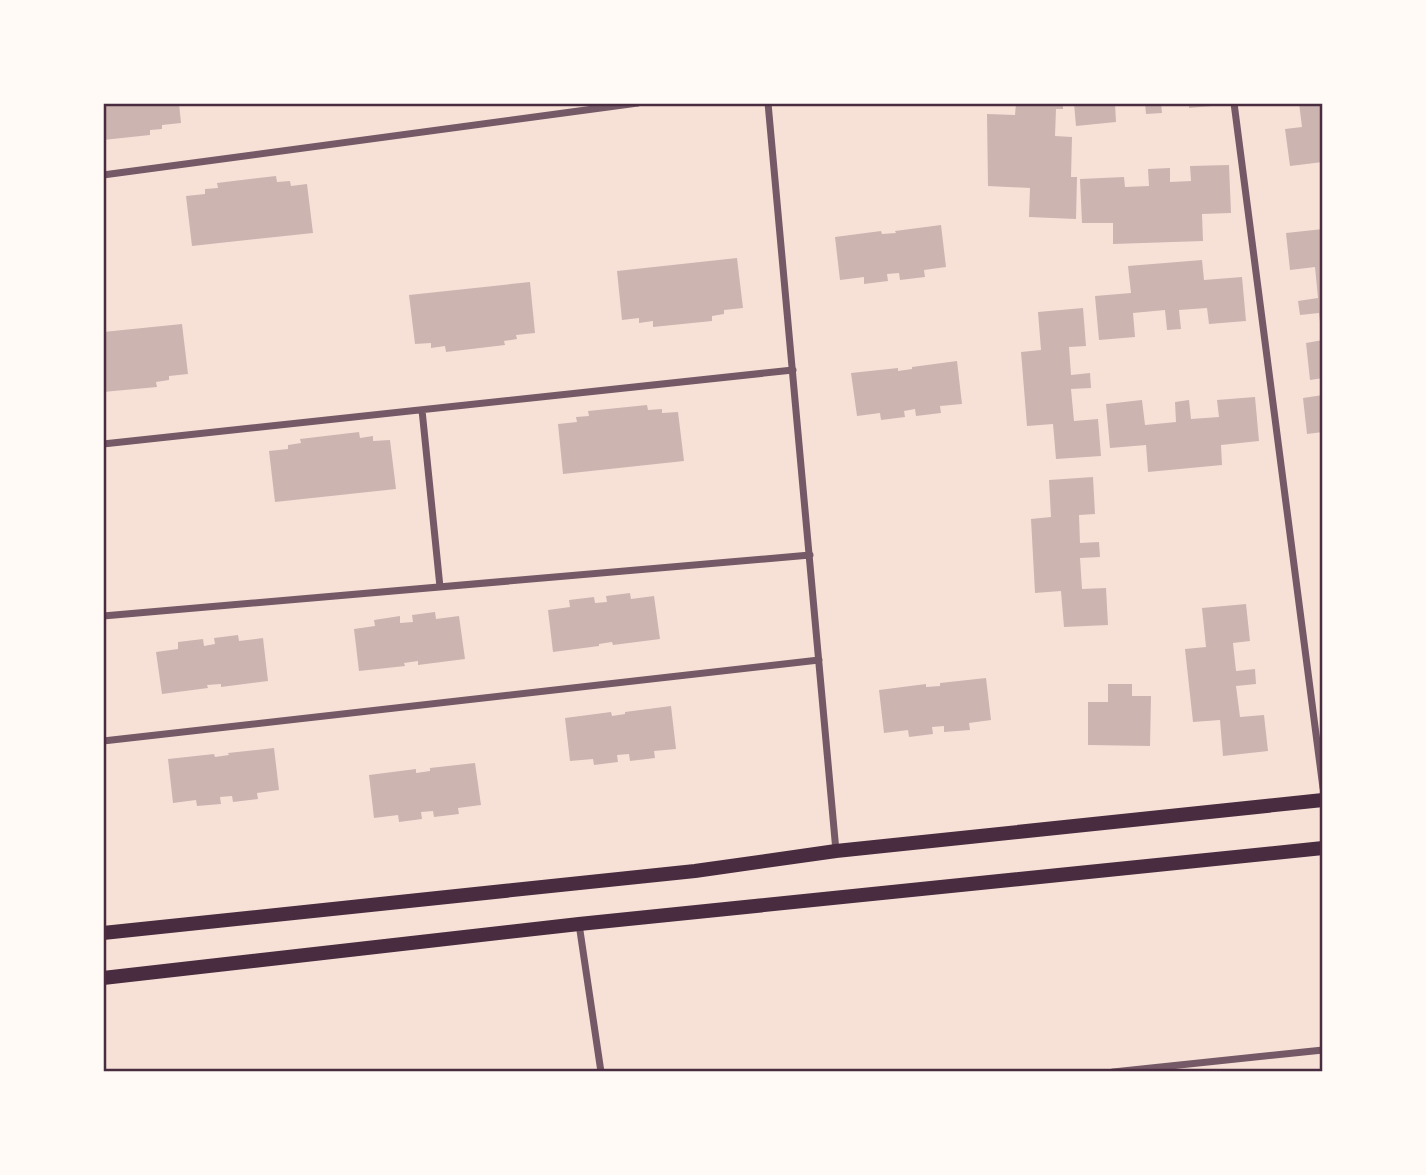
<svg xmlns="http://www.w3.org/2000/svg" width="1426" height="1175" viewBox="0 0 1426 1175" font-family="'Alegreya Sans',sans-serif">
	<rect width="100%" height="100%" fill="#f7e1d7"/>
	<path fill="#ccb4b1" d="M103,103H179L181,123L162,125V129L150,130V135L103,140Z
		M1016,103H1063V109H1056L1055,136L1072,137L1071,177H1077L1076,219L1029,217L1030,188L988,186L987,114L1015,115Z
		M1074,103H1115L1116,122L1076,126Z
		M1145,103H1161L1162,113L1146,114Z
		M1189,103H1224V105L1189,108Z
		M1299,103H1323V162L1290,166L1285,129L1302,127Z
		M1229,165L1231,213L1202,214L1203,241L1113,244V223H1082L1080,179L1124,177L1125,187L1149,186L1148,169L1170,168V182L1191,181L1190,166Z
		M276,176L277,182L290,181L291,186L307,184L313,233L192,246L186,196L205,194V189L218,188L217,183Z
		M941,225L946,267L924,270L925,277L900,280L899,273L887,274L888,281L864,284V277L840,280L835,237L881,231L882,234L896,233L895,231Z
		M1323,229V331H1321L1319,313L1300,315L1298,301L1318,298L1315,267L1290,270L1286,233Z
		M737,258L743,308L724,310V314L712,316V321L653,327V321L639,323V318L622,320L617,271Z
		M1202,260L1204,280L1242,277L1246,321L1209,324L1207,308L1179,310L1181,329L1167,330L1165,310L1133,313L1135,337L1099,340L1095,296L1131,293L1128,266Z
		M530,282L535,333L516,335L517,339L504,341L505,345L446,352L445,346L431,348V343L415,344L409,295Z
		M1083,308L1086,346L1069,347L1071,375L1090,373L1091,388L1071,389L1074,421L1098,419L1101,456L1056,459L1053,424L1027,426L1021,352L1041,350L1038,312Z
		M182,324L188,374L169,376V380L156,382L157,387L103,392V332Z
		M1323,340V378L1310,380L1306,343Z
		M957,361L962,404L940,406L941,413L916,416L915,409L904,411L905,417L881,420L880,413L857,416L851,373L898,368V371L912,369V367Z
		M1323,395V432L1307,434L1303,398Z
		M1255,397L1259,441L1221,445L1222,465L1148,472L1146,445L1110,448L1106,404L1142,400L1145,425L1176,422L1175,402L1189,400L1191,419L1219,417L1217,400Z
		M647,405L648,410L662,409V413L678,412L684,461L563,474L558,424L577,422L576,417L589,416L588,411Z
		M359,432L360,438L373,436V441L390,440L396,489L275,502L269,451L288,449V445L301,443L300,439Z
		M1093,477L1095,514L1079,515L1080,543L1099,542L1100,557L1080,558L1082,589L1106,588L1108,625L1064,627L1061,591L1035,593L1031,519L1051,517L1049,480Z
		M630,593L631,599L654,596L660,639L613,645L612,642L599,644V646L553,652L548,610L570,607L569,600L594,597L595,603L607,602L606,596Z
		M1246,604L1250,641L1233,643L1236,671L1255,669L1256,684L1236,686L1240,717L1264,715L1268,751L1223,756L1220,720L1193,722L1185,649L1206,647L1202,608Z
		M435,612L436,619L459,616L465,659L418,665V661L404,663L405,666L359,671L354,629L375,626L374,620L400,616V623L413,622L412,615Z
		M238,635L239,641L263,638L268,681L221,687V684L207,685L208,688L162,694L156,652L178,649V642L203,639L204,646L215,644L214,638Z
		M986,678L991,720L969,723L970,730L944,732V726L932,727L933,734L909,737L908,730L884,733L879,690L926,684V687L940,686V683Z
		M1108,684H1132V696H1151L1150,746L1088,745V702H1108Z
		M671,706L676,749L654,751L655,758L630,761L629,754L617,755L618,762L594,765L593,759L570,761L565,718L611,712L612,716L625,714V712Z
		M274,748L279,790L257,793L258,799L233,802L232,796L220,797L221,804L197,806L196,800L173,803L168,759L214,754L215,757L229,755L228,753Z
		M475,763L481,805L458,808L459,814L434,817L433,811L421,812L422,819L399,822L398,815L374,818L369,775L416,769V773L430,771V768Z"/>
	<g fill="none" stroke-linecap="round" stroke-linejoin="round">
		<path stroke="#755966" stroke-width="7" d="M768,103L836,851
			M1234,103L1323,788
			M103,175L638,103
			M422,410L440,587
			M103,444L793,370
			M103,616L810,555
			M103,741L819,660
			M579,924L601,1072
			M1113,1072L1323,1050"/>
		<path stroke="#4a2c40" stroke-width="14" d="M103,933L695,871L836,851L1323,800
			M103,978L579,924L1323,848"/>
	</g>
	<rect width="1426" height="1175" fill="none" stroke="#fffaf5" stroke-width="210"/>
	<rect x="105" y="105" width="1216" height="965" fill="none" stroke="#4a2c40" stroke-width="2.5"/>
</svg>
